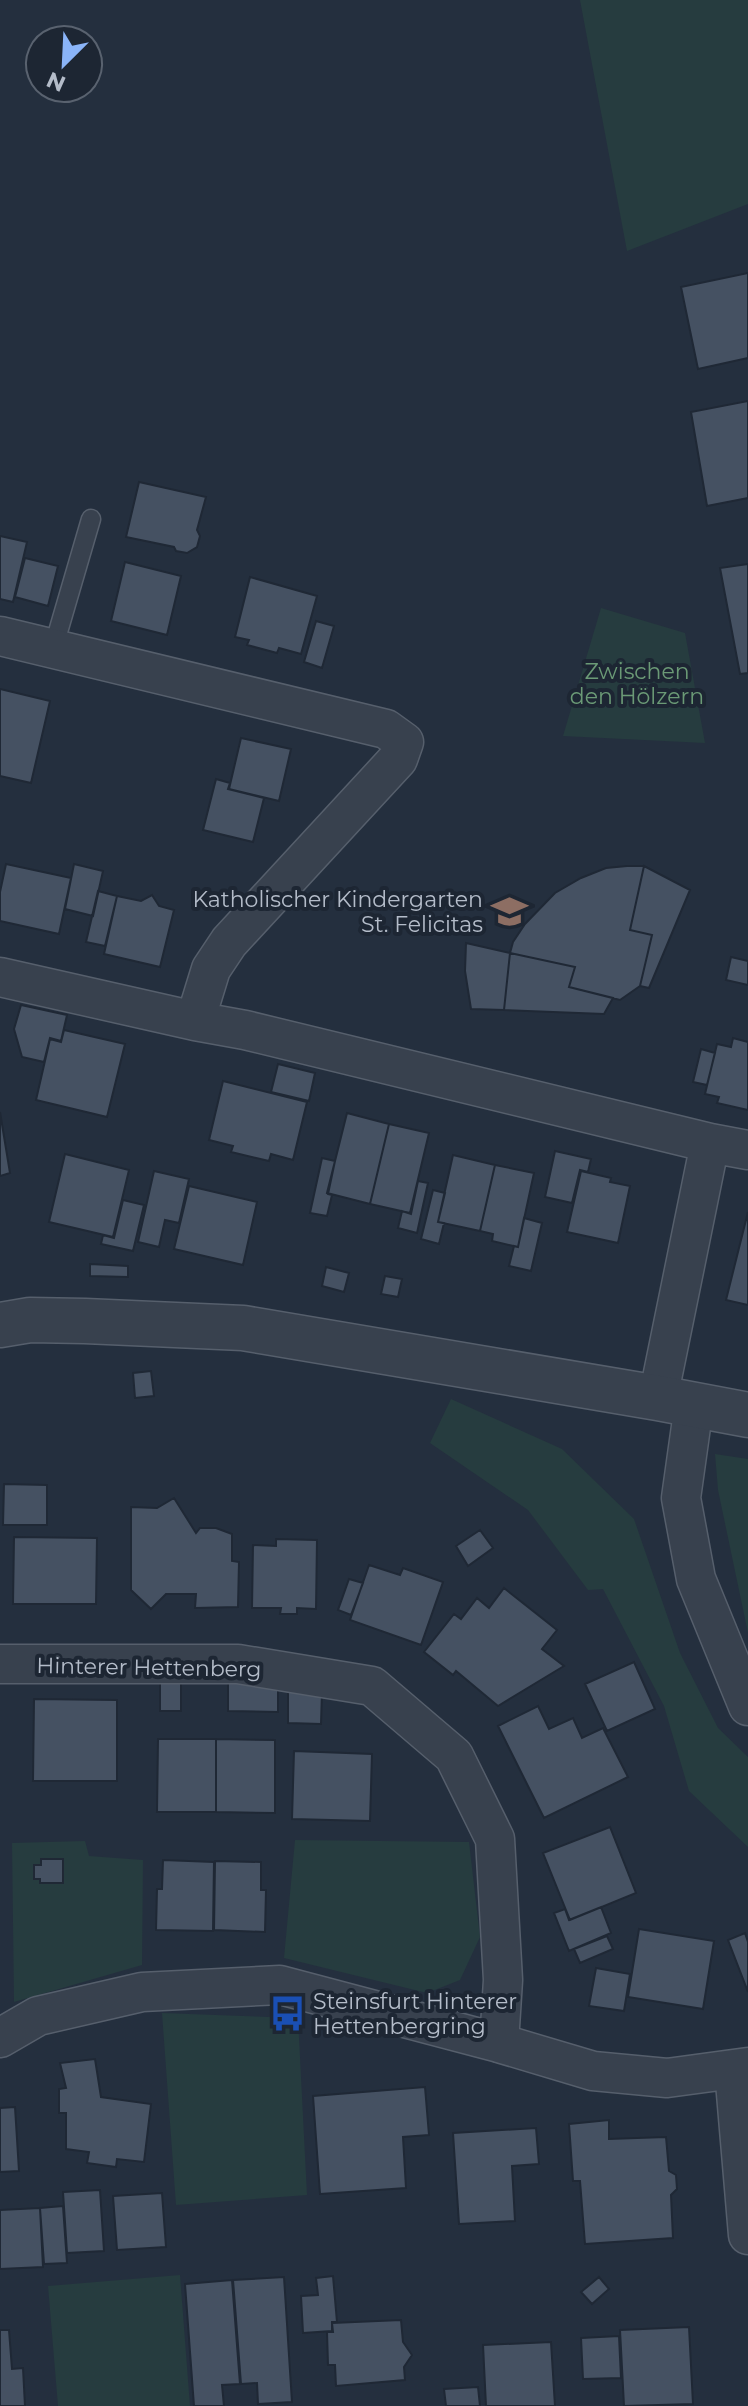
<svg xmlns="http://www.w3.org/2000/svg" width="748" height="2406" viewBox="0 0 748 2406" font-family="Montserrat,sans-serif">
	<rect width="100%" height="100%" fill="#242f3e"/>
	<path fill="#263c3f" d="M580,0H748V204L627,251Z
		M601,608L685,633L705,743L563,736Z
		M451,1399L562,1449L634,1519L680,1653L718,1728L748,1757V1847L689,1791L664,1706L603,1589L588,1590L528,1510L430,1443Z
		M715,1454L748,1459V1633L718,1490Z
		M295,1840L469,1842L480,1937L460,1980L427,1993L284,1958Z
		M85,1841L89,1856L143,1860L142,1965L14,2002L12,1843Z
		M162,2013L298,2018L307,2195L176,2205Z
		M180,2275L190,2406H58L48,2286Z"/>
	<path fill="#455162" stroke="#1f2835" stroke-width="2" d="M748,273V358L698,369L681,287Z
		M748,401V498L707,506L691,412Z
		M139,482L206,497L197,530L200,536L197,547L187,553L176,551L174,547L126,537Z
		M0,536L27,542L13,602L0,599Z
		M25,558L58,566L48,606L15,597Z
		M125,562L181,576L167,635L111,621Z
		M748,564V673L740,674L720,568Z
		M250,577L317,596L301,654L279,648L277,653L247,645L249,640L235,637Z
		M316,621L334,626L322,668L304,662Z
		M0,689L50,701L31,783L0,776Z
		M241,738L291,749L279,801L229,789Z
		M216,779L230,783L228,789L264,798L253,842L203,830Z
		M6,864L71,878L59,934L0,921V892Z
		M74,864L103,871L93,916L65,909Z
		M627,866H644L630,930L652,935L640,986L620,1000L569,987L575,967L510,953L513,942L525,924L555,893L581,878L606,868Z
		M644,866L690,890L649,988L640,986L652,935L630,930Z
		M98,891L117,896L105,946L86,942Z
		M152,895L159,906L174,910L160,967L104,954L117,896L141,901Z
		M466,943L510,953L504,1010L471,1009L465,971Z
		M510,953L575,967L569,987L613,998L604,1014L504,1010Z
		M731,957L748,961V985L726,980Z
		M21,1005L67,1015L61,1041L50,1038L44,1062L22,1057L14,1029Z
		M64,1030L125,1044L107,1117L36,1100L50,1039L61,1042Z
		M733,1038L748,1042V1110L717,1103L719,1097L705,1094L717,1044L731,1047Z
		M701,1049L715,1053L707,1085L693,1082Z
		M278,1064L315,1073L309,1101L271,1092Z
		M223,1081L307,1102L293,1160L271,1154L269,1161L231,1152L233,1146L209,1140Z
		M0,1112L10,1173L0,1176Z
		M347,1113L389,1124L370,1204L327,1193Z
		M389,1124L429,1133L410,1213L370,1204Z
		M555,1151L591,1159L588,1172L580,1170L572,1203L545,1197Z
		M65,1154L129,1170L113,1237L49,1222Z
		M453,1155L495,1165L480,1231L438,1222Z
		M322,1158L335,1161L328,1194L332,1195L327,1216L310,1213Z
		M495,1165L534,1173L518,1247L492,1241L493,1234L480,1231Z
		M154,1171L189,1179L179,1223L165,1220L159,1247L138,1242Z
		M581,1171L611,1178L610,1182L630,1186L618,1243L567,1232Z
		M418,1181L428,1183L417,1233L398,1228L402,1211L411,1214Z
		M189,1186L257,1202L243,1265L174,1249Z
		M433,1190L445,1193L438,1222L444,1223L439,1244L421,1239Z
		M123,1200L144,1205L133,1251L101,1244L103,1235L114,1238Z
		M748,1212V1305L726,1300Z
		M524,1218L542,1223L531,1271L509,1266L514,1246L518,1247Z
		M90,1264L128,1266V1277L90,1276Z
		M326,1267L349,1273L344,1292L322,1286Z
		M385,1276L402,1279L398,1297L381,1294Z
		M151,1371L154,1396L135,1398L133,1373Z
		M4,1484L47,1485V1525H3Z
		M174,1498L196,1533L200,1528H216L232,1534V1561L239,1562L238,1607L195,1608L196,1594H166L151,1609L131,1590V1507L157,1508Z
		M480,1530L493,1548L468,1566L456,1546Z
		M14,1537L97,1538L96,1604H13Z
		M276,1539L317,1540L316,1609L297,1608V1614H280L281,1608H252L253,1545L276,1546Z
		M369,1565L400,1575L403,1568L443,1582L421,1645L350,1620Z
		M349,1579L363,1583L351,1615L338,1610Z
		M504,1588L557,1630L542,1649L564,1666L498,1706L456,1671L453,1675L424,1652L454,1614L461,1619L477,1598L489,1608Z
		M634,1662L655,1709L607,1731L585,1684Z
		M160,1679H181V1711H160Z
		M228,1679L278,1680V1712L228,1711Z
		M288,1691L322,1692L321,1724L288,1723Z
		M34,1699L117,1700V1781H33Z
		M538,1706L549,1729L573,1718L582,1738L603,1728L628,1777L544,1818L498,1726Z
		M158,1739H216V1812H157Z
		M216,1739L275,1740V1813L216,1812Z
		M294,1751L372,1754L370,1821L292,1819Z
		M610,1827L636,1893L570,1920L543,1853Z
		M41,1859H63V1883H40V1879H34V1865H41Z
		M163,1860L214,1862L213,1931L156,1930L157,1889H162Z
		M215,1861L261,1862V1890H266L265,1932L214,1930Z
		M601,1907L611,1933L569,1951L554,1913L565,1909L569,1920Z
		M639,1929L714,1941L703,2009L628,1997Z
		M745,1933L748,1942V1992L728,1940Z
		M607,1936L613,1949L580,1963L574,1949Z
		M596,1968L630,1974L624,2011L589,2006Z
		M95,2059L101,2097L151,2104L144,2162L117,2159L116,2167L87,2163L89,2152L66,2149V2113H59V2089L66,2088L60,2063Z
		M425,2087L429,2135L403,2137L406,2188L320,2194L313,2096Z
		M15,2107L19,2171L0,2172V2108Z
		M609,2120V2139L666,2137L669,2171L676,2175L677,2189L671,2195L673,2238L585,2244L580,2181H573L569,2124Z
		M536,2128L539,2164L512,2166L515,2221L459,2224L453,2133Z
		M100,2190L104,2251L67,2253L63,2192Z
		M162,2193L166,2247L117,2250L113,2196Z
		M63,2206L67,2263L44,2264L40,2208Z
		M40,2208L43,2267L0,2269V2210Z
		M333,2276L337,2322H332V2331L303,2333L301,2296L318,2295L316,2278Z
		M284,2277L292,2402L258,2404L257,2383L241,2384L233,2280Z
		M599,2277L609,2289L592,2304L581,2292Z
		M232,2280L240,2384L222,2385L224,2406H194L185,2284Z
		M401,2320L403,2342L412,2355L404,2367L405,2380L336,2386L335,2365H328L327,2332H333L332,2323Z
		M689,2327L693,2404L624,2406L620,2330Z
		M0,2330H9L12,2369L23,2368L25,2406H0Z
		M619,2336L621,2378L583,2379L581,2338Z
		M551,2342L555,2406H486L483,2345Z
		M478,2387L480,2406H446L444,2389Z"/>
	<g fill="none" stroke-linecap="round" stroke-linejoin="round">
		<defs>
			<path id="service" d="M53,649L91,519"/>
			<path id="minor" d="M0,636L386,729L404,742L398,759L229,942L211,969L195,1021L245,1030L710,1143L658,1398
				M0,977L195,1021
				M710,1143L748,1150
				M694,1405L681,1498L696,1579L748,1706
				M0,1664H238L372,1686L454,1756L495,1839L503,1980L499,2043
				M0,2038L38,2016L142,1992L280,1985L499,2043L593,2071L667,2078L748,2067
				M734,2070L748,2235"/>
			<path id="tertiary" d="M0,1325L30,1320L85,1321L243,1328L658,1398L748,1415"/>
		</defs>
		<use href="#service" stroke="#565f6c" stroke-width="21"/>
		<use href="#minor" stroke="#565f6c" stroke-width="41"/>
		<use href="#tertiary" stroke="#565f6c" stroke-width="47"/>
		<use href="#service" stroke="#38414e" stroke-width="18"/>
		<use href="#minor" stroke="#38414e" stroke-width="38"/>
		<use href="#tertiary" stroke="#38414e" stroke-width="44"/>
	</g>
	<defs>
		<symbol id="school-bare" viewBox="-9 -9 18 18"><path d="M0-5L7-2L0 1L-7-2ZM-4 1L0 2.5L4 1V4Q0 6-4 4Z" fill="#8d6e63" stroke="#1d2633" stroke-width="2.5" paint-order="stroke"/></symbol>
		<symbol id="bus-bare" viewBox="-9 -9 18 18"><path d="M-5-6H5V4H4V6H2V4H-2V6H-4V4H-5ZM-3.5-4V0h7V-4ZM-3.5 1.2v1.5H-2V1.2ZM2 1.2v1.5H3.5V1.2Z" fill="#1a4fb4" stroke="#1d2633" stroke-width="2.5" paint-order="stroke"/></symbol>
	</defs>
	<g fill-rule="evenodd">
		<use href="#school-bare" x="484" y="886" width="51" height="51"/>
		<use href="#bus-bare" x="262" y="1988" width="51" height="51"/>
	</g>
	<g text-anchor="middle" stroke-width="8" stroke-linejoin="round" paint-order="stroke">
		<g font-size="22" fill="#6b9a76" stroke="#1d2633">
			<text x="637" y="679">Zwischen<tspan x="637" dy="25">den Hölzern</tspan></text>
		</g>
		<g font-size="22" fill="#b4bcc9" stroke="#1d2633" text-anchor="end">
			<text x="483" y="907">Katholischer Kindergarten<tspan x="483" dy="25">St. Felicitas</tspan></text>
			<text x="313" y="2009" text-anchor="start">Steinsfurt Hinterer<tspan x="313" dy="25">Hettenbergring</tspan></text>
		</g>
		<g font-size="22" fill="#b4bcc9" stroke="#1d2633">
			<text transform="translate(149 1667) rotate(1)" y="8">Hinterer Hettenberg</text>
		</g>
	</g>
	<g transform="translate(64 64) rotate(204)"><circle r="38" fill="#1d2633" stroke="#59626f" stroke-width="2"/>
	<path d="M0-6L14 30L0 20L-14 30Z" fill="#8ab4f8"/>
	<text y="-12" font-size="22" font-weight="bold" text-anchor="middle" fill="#b4bcc9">N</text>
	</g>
</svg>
